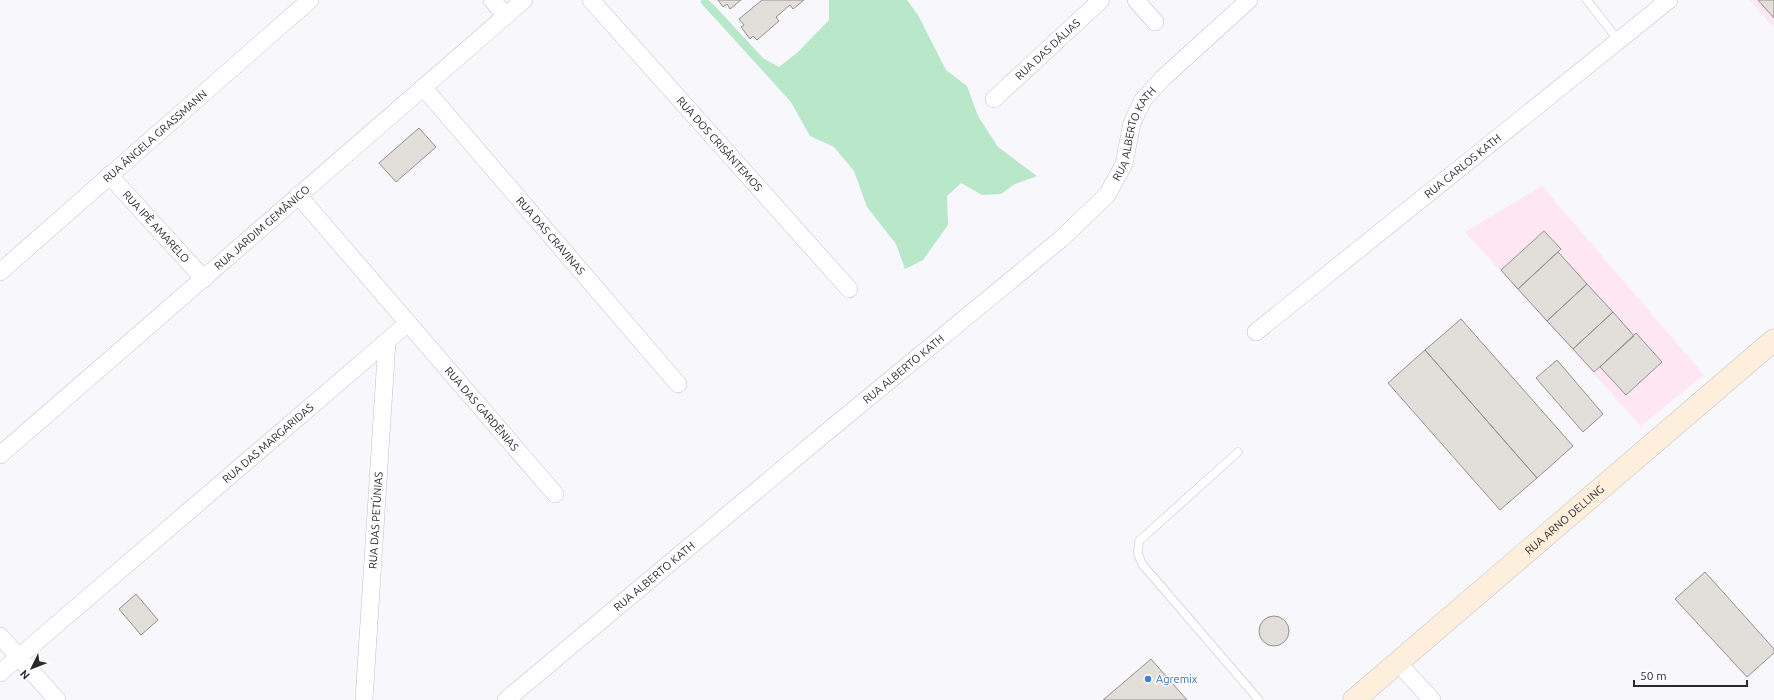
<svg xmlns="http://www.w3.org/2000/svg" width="1774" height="700" viewBox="0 0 1774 700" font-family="Ubuntu,sans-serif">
	<rect width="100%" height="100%" fill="#f7f7fc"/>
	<path fill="#fee6f3" d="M1750,0H1774V28Z
		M1542,186L1704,375L1641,426L1465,232Z"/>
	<path fill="#b9e7ca" d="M702,0H708L713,4L763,58L779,67L798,52L829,20V0H907L918,15L946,70L967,86L978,116L998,147L1037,176L1015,184L1001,194L982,195L961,183L947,196L948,225L923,260L905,269L896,244L867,207L854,171L834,147L810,136L791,102L700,2Z"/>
	<path fill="#e2dfdb" stroke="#93918d" d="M718,0H741L730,9L727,4L723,7Z
		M762,0H804L793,9L790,5L776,17L779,21L757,40L753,36L750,39L741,27L744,25L739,19Z
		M1758,0H1774V18Z
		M419,128L436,147L396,182L379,163Z
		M1544,231L1561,249L1518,289L1501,270Z
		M1558,252L1587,284L1547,321L1518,289Z
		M1587,284L1613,312L1573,349L1547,321Z
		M1613,312L1634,336L1594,372L1573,349Z
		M1461,319L1573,446L1537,478L1425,350Z
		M1636,333L1662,362L1626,395L1600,367Z
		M1425,350L1537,478L1500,510L1388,383Z
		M1557,360L1603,414L1583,432L1536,378Z
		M1705,572L1774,649V653L1747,677L1675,599Z
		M136,594L158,620L141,635L119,609Z
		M1259 631a15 15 0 1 1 30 0a15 15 0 1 1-30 0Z
		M1151,659L1187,700H1103Z"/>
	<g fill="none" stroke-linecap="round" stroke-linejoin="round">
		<defs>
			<path id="lane" d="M1587,0L1618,40
				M1238,452L1139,541L1138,554L1142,564L1259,700"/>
			<g id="street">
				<path d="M492,0L506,16"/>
				<path id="s1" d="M591,0L849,289"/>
				<path d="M1136,0L1155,22"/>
				<path id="s2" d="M423,87L678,384"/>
				<path id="s3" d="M994,99L1101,0"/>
				<path id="s4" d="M109,175L204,279"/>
				<path id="s5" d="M298,195L555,494"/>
				<path id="s6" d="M0,272L310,0"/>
				<path id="s7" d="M1256,332L1669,0"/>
				<path id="s8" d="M0,455L524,0"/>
				<path d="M0,636L57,700"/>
				<path d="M1398,663L1432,700"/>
				<path id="s9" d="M0,673L408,323"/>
				<path id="s10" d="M364,700L387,341"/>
				<path id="s11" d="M506,700L822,436L1061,239L1107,195L1124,164L1132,123L1143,100L1163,78L1249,0"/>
			</g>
			<g id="secondary">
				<path id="s12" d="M1354,700L1774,340"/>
			</g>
		</defs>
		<use href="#lane" stroke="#c2c2c6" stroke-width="9"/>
		<use href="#street" stroke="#c2c2c6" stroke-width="18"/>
		<use href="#secondary" stroke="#c2c2c6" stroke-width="23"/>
		<use href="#lane" stroke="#fff" stroke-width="8"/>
		<use href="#street" stroke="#fff" stroke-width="17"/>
		<use href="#secondary" stroke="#feeedc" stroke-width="22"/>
	</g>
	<circle fill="#3f7fe0" stroke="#fff" stroke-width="1.5" cx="1148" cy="679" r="4"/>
	<g text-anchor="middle" stroke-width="3" stroke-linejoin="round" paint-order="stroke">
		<g font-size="11" fill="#2a2a2b" stroke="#fff">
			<text dy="4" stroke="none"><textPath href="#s3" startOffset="73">RUA DAS DÁLIAS</textPath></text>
			<text dy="4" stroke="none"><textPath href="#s6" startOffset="206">RUA ÂNGELA GRASSMANN</textPath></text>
			<text dy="4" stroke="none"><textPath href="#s11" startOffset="853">RUA ALBERTO KATH</textPath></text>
			<text dy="4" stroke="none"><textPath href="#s1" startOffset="193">RUA DOS CRISÂNTEMOS</textPath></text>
			<text dy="4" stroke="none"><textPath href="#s7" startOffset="265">RUA CARLOS KATH</textPath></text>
			<text dy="4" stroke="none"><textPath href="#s4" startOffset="70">RUA IPÊ AMARELO</textPath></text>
			<text dy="4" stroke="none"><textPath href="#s8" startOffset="347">RUA JARDIM GEMÂNICO</textPath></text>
			<text dy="4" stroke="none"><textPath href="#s2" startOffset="196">RUA DAS CRAVINAS</textPath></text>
			<text dy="4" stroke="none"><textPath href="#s11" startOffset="517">RUA ALBERTO KATH</textPath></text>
			<text dy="4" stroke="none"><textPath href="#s5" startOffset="282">RUA DAS GARDÊNIAS</textPath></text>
			<text dy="4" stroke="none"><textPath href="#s9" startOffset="353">RUA DAS MARGARIDAS</textPath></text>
			<text dy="4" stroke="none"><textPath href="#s12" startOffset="277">RUA ARNO DELLING</textPath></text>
			<text dy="4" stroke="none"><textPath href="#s10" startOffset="180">RUA DAS PETÚNIAS</textPath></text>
			<text dy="4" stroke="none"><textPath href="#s11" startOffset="193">RUA ALBERTO KATH</textPath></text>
		</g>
		<g font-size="11" fill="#366cbe" stroke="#fff" text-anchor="start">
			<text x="1156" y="683">Agremix</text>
		</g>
	</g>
	<g transform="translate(32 668) rotate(227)" stroke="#ffffff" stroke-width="3" paint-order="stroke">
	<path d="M0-3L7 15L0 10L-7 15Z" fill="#2a2a2b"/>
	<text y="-6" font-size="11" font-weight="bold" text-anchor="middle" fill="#2a2a2b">N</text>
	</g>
	<path d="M1634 680v6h113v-6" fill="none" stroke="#2a2a2b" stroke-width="2"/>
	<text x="1640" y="680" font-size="12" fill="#2a2a2b" stroke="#ffffff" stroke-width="3" paint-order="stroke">50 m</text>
</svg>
